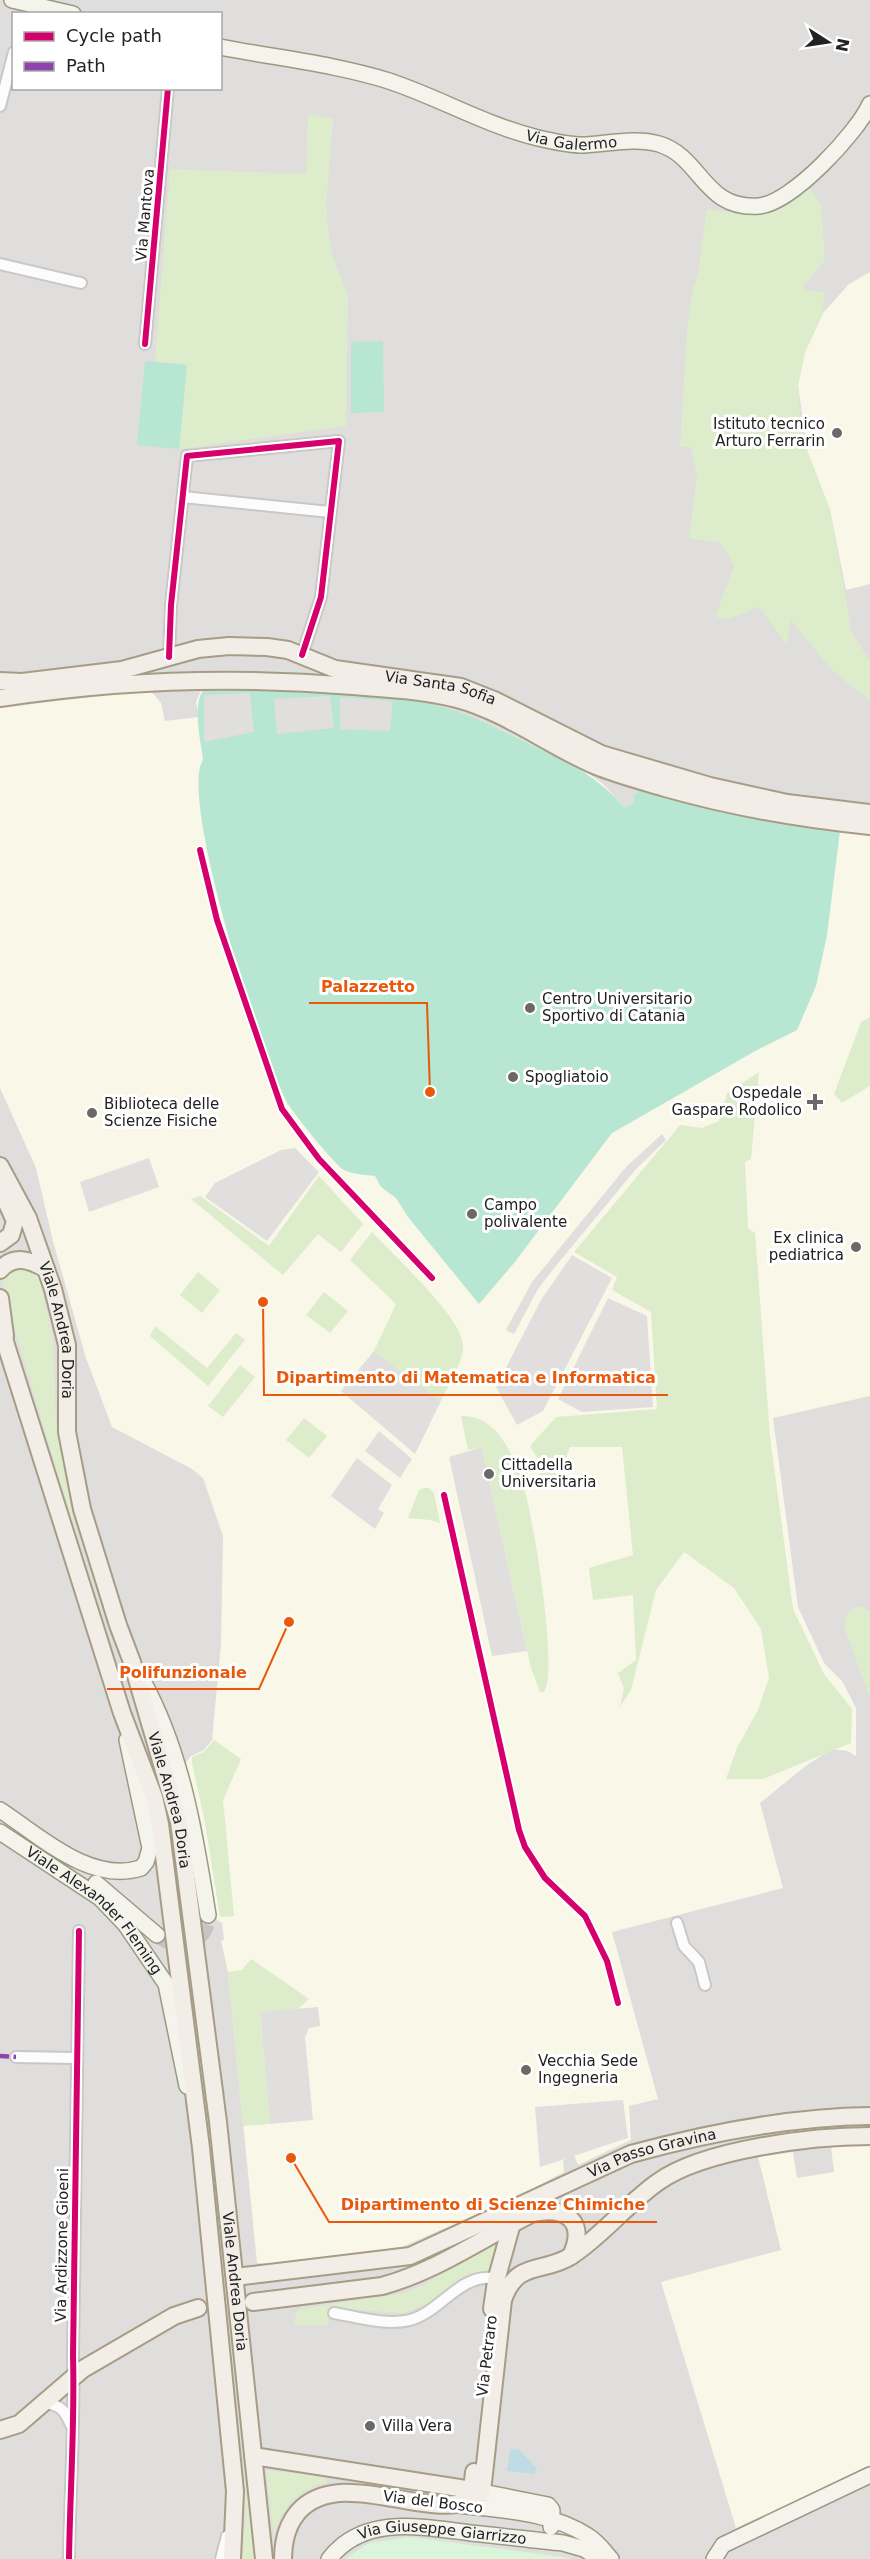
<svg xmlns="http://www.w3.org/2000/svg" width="870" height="2559" viewBox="0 0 870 2559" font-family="'DejaVu Sans',sans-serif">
	<rect width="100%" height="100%" fill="#f0eeeb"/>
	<path fill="#dfdedc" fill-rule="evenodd" d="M0,0H870V2559H0ZM14,14H220V88H14Z"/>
	<path fill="#f8f7e8" d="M870,272V584L846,590L830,510L807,450L798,385L805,352L823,313L849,284Z
		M150,690L161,703L165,721L199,717L196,702L201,691L413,701L455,711L502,730L584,770L603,784L625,808L634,802L633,796L640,790L742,816L870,834V1396L773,1418L798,1607L824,1663L842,1681L856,1708V1756L848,1751L832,1749L807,1765L760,1803L783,1888L612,1932L658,2099L629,2106L631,2140L578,2165L574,2155L563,2160L564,2172L524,2193L402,2247L270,2264L257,2263L228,1972L221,1941L224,1940L222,1923L217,1920L201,1821L185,1764L191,1756L204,1750L212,1740L221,1645L223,1536L203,1478L192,1469L112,1427L86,1358L53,1241L36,1168L0,1088V708Z
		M870,2145V2465L736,2528L661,2282L781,2250L758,2157L793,2152L797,2178L834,2172L831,2147Z"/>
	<path fill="#ddeccb" d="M308,114L333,119L326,207L331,251L348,296L346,426L179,449L187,365L155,362L170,169L306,174Z
		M809,188L821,204L825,260L803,287L808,291L824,292L823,313L805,352L798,385L800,417L807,450L830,510L852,633L870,661V701L832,670L791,620L787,645L759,607L729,619L715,617L734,566L721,543L689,538L697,475L691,447L680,446L687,329L693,289L698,274L707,209C755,216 771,224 809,188Z
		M870,1017V1086L842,1103L834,1094L861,1022Z
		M759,1072L751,1159L745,1162L748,1228L755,1233L770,1437L793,1609L824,1674L852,1709L851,1743L763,1779H726L737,1748L758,1710L769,1678L761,1629L734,1588L684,1552L656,1590L631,1690L620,1707L624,1688L618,1673L636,1660L633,1595L593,1600L589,1568L633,1555L622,1447H570L555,1487L540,1489L538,1459L530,1446L556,1417L657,1409L651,1312L612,1290L617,1277L574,1252L680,1125L702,1128L719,1121L727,1093Z
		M319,1176L363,1224L341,1252L318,1234L283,1275L191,1199L200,1196L269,1246Z
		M372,1232C393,1255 461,1316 463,1345C465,1358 447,1388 441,1401L374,1351L396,1304L350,1260Z
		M16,1266L34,1270L38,1275L53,1338L56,1424L77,1538L4,1294L2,1278Z
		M198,1272L220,1290L202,1313L180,1295Z
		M324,1292L348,1311L330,1333L306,1315Z
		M155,1326L207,1368L236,1333L245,1340L208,1386L150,1336Z
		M240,1365L255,1377L223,1417L208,1406Z
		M461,1416C478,1415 493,1425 502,1439C511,1451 517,1467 522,1480C532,1510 559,1670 544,1692H540L531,1668L482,1447L468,1450Z
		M304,1418L327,1436L309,1458L286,1440Z
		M424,1488H429L434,1493L440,1523L431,1520L408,1518L419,1490Z
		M856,1607H862L870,1611V1698L844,1627L848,1613Z
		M214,1740L241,1759L223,1800L234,1916L220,1917L205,1823L192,1763V1757L204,1752Z
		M251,1959L309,1999L298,2009L260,2013L270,2124L243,2126L228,1972L242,1970Z
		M497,2241L499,2243L492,2271L465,2278L429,2303L404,2313L329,2308L327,2325H294L296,2313L300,2309L404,2293L421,2286Z
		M242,2460L255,2559H242L246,2517Z
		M266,2470L326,2477V2483C299,2487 281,2510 274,2535Z"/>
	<path fill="#daf5da" d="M409,2537L563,2557L572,2559H345L369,2543Z"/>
	<path fill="#b7e6d2" d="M383,341L384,412L351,413V342Z
		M145,361L187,365L179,449L137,445Z
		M207,687C281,691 386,687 456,711C484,721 510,734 536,747C575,766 595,775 625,808L634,802L633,796L640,790L742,816L840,831L827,935L816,986L797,1030L757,1050L612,1133L514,1263L479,1304L408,1217L396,1198L381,1187L375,1176C366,1175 352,1174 344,1170C334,1164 295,1115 288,1104C263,1061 178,797 203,760C201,741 190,699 207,687Z"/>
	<path fill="#e0dfde" d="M250,693L254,732L204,742V695Z
		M330,696L334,728L277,734L274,699Z
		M340,697L393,701L390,731L340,729Z
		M662,1134L666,1140L636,1169L555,1267L538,1289L514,1334L506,1330L532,1282L626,1167Z
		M295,1148L319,1172L267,1241L205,1197L215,1183L281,1150Z
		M149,1158L159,1187L89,1212L80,1182Z
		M572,1255L612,1278L543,1411L517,1425L496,1387L541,1300Z
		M608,1298L647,1316L653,1407L582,1412L558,1399Z
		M374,1351L441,1401L415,1454L341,1391Z
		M379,1431L412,1459L400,1478L365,1451Z
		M482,1447L527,1651L492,1656L449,1457Z
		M357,1458L392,1485L378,1509L384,1513L375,1529L331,1496Z
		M152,1864L161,1919L156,1924L98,1877H137L145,1874Z
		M318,2007L320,2026L309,2028L305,2037L313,2120L270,2124L260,2012Z
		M623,2100L628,2138L540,2167L535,2107Z"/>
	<path fill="#bfdbe3" d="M510,2449L519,2450L537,2468L534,2474L507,2471Z"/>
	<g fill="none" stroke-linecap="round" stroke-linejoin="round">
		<path stroke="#c7c5c3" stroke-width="15" stroke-dasharray="15 8" stroke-linecap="butt" d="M157,1935C177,1952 208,1945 208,1915"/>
		<defs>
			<path id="street" d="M0,106L14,52
				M0,264L81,283
				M145,344L168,88
				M183,497L330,512
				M169,657L171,605L187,456L339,441L321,597L302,655
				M677,1923L684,1946L699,1962L705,1985
				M16,2057L76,2058
				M334,2313C357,2317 387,2326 410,2320C440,2312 459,2275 492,2278L496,2281
				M45,2403C61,2405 65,2411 71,2425
				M69,2559C70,2491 75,2423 73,2356L79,1931
				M221,2559L227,2536"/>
			<g id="secondary">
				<path d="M12,0L73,14"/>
				<path id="s1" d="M220,47C276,58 335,64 389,81C440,98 485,125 538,138C552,141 568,145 583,145C607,144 636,137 659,144C702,157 703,210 759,206C792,203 857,133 870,104"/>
				<path d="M142,1679C182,1752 195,1833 208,1915"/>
				<path d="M0,1810C40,1836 90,1884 141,1868L146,1862L150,1848L127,1740"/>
				<path id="s2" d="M0,1832L100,1898L125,1924L166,1984L187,2086"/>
				<path d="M96,1883L157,1935"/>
				<path d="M472,2490L548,2505L552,2510L551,2527"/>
				<path d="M459,2505C501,2510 552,2512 588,2536C597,2541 604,2551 611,2559"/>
				<path id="s3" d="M329,2559C364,2514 422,2527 471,2533C502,2536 532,2540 563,2543L584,2549L600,2559"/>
				<path d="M714,2559L723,2545L870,2475"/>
			</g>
			<g id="primary">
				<path id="s4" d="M0,681L22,682L122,670L198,649L229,646L267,647L288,650L335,669L461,687L494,700L601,754L710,786L787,803L870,813"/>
				<path d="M0,698C117,680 235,676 353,686C387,689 423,690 457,699C506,712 549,746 596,766C618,775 642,781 665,788C732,807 800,819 870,826"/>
				<path id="s5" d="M0,1166L28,1218L53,1289L67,1345V1432L82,1509L118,1625L132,1662L179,1822L218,2122L264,2559"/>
				<path d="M0,1188L15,1221L11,1235L0,1243"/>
				<path d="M0,1270C14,1254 30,1260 46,1269"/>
				<path d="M0,1298L5,1336"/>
				<path d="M0,1326L122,1713L154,1797L160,1824L201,2148L235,2491L232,2559"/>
				<path id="s6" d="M235,2277L410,2256L631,2154C708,2133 790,2117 870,2116"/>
				<path d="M253,2302L382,2286C437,2271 483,2238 533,2213C566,2206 587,2221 571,2256"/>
				<path d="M492,2309L496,2281L512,2223"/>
				<path d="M0,2430L19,2424L83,2369L174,2316L198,2308"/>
				<path d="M253,2456L472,2490L474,2472"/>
				<path d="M283,2559C283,2542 287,2525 298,2512C344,2461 442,2532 482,2492L503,2300C517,2259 543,2274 571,2256C601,2237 628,2203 658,2182C704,2149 814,2136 870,2136"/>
			</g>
		</defs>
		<use href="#street" stroke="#c9c8c7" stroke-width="14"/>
		<use href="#secondary" stroke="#999a82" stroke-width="18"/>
		<use href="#primary" stroke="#a79c86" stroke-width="20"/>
		<use href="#street" stroke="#fdfcfc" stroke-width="10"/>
		<use href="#secondary" stroke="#f4f4ed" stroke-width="15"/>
		<use href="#primary" stroke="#f3ede7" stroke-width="16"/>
		<path stroke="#8e44ad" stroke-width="4.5" stroke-dasharray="9 4.5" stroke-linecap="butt" d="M0,2056L16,2057"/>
		<defs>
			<path id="cycleway" d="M145,344L168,88
				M169,657L171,605L187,456L339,441L321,597L302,655
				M200,850L217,920L282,1109L319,1159L432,1278
				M444,1495L519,1830L525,1847L545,1878L585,1916L607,1961L618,2003
				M69,2559C70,2491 75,2423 73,2356L79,1931"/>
		</defs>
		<use href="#cycleway" stroke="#fff" stroke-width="10"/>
		<use href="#cycleway" stroke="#d6006c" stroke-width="6"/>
	</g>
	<g fill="#6a6968" stroke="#fff" stroke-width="2">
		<circle cx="837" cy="433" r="6"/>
		<circle cx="530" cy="1008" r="6"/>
		<circle cx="513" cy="1077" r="6"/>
		<path d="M812 1093h6v6h6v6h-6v6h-6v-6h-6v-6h6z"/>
		<circle cx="92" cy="1113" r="6"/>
		<circle cx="472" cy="1214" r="6"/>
		<circle cx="856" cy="1247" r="6"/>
		<circle cx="489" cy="1474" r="6"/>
		<circle cx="526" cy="2070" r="6"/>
		<circle cx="370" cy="2426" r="6"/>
	</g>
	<g text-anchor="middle" stroke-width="6" stroke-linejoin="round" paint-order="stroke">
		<g font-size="15" fill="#222" stroke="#fff">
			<text dy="5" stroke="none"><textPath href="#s1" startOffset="366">Via Galermo</textPath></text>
			<text transform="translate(145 215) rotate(-85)" y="5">Via Mantova</text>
			<text dy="5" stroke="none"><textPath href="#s4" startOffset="450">Via Santa Sofia</textPath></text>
			<text dy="5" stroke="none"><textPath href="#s5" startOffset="176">Viale Andrea Doria</textPath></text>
			<text dy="5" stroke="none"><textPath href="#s5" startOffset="662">Viale Andrea Doria</textPath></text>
			<text dy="5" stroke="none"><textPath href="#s2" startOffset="124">Viale Alexander Fleming</textPath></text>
			<text dy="5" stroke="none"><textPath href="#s6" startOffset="440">Via Passo Gravina</textPath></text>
			<text transform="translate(62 2245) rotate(-89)" y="5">Via Ardizzone Gioeni</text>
			<text dy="5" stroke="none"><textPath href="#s5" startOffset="1148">Viale Andrea Doria</textPath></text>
			<text transform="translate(487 2356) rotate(-83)" y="5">Via Petraro</text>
			<text transform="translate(433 2502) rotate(7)" y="5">Via del Bosco</text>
			<text dy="5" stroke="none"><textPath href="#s3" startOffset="123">Via Giuseppe Giarrizzo</textPath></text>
		</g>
		<g font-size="15" fill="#222" stroke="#fff" text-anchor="start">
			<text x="825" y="429" text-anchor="end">Istituto tecnico<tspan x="825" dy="17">Arturo Ferrarin</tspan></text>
			<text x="542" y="1004">Centro Universitario<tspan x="542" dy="17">Sportivo di Catania</tspan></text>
			<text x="525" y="1082">Spogliatoio</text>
			<text x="802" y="1098" text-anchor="end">Ospedale<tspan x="802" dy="17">Gaspare Rodolico</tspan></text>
			<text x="104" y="1109">Biblioteca delle<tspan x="104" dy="17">Scienze Fisiche</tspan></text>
			<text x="484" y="1210">Campo<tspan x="484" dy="17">polivalente</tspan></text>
			<text x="844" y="1243" text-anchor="end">Ex clinica<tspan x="844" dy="17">pediatrica</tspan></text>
			<text x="501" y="1470">Cittadella<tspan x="501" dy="17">Universitaria</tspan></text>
			<text x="538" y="2066">Vecchia Sede<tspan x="538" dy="17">Ingegneria</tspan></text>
			<text x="382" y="2431">Villa Vera</text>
		</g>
	</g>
	<path fill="none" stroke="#e8590c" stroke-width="2" d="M430 1092L427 1003H309M263 1302L264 1395H668M289 1622L259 1689H107M291 2158L329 2222H657"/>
	<g fill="#e8590c" stroke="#fff" stroke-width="2">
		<circle cx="430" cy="1092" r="6"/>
		<circle cx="263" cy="1302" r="6"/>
		<circle cx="289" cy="1622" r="6"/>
		<circle cx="291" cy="2158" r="6"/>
	</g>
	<g font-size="16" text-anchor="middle" font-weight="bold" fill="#e8590c" stroke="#fff" stroke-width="6" stroke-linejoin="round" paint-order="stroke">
		<text x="368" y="992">Palazzetto</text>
		<text x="466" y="1383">Dipartimento di Matematica e Informatica</text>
		<text x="183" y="1678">Polifunzionale</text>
		<text x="493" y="2210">Dipartimento di Scienze Chimiche</text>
	</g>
	<rect x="12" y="12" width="210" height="78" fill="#ffffff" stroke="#a7a7a7" stroke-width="1.5"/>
	<rect x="24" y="32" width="30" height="9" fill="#d6006c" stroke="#a7a7a7" stroke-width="1.5"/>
	<text x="66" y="42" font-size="18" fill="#222222">Cycle path</text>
	<rect x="24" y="62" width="30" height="9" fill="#8e44ad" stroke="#a7a7a7" stroke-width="1.5"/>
	<text x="66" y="72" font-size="18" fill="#222222">Path</text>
	<g transform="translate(828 42) rotate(102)" stroke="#ffffff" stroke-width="4.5" paint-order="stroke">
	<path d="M0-4.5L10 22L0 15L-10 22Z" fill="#222222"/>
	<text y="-9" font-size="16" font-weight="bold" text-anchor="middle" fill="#222222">N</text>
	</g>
</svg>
